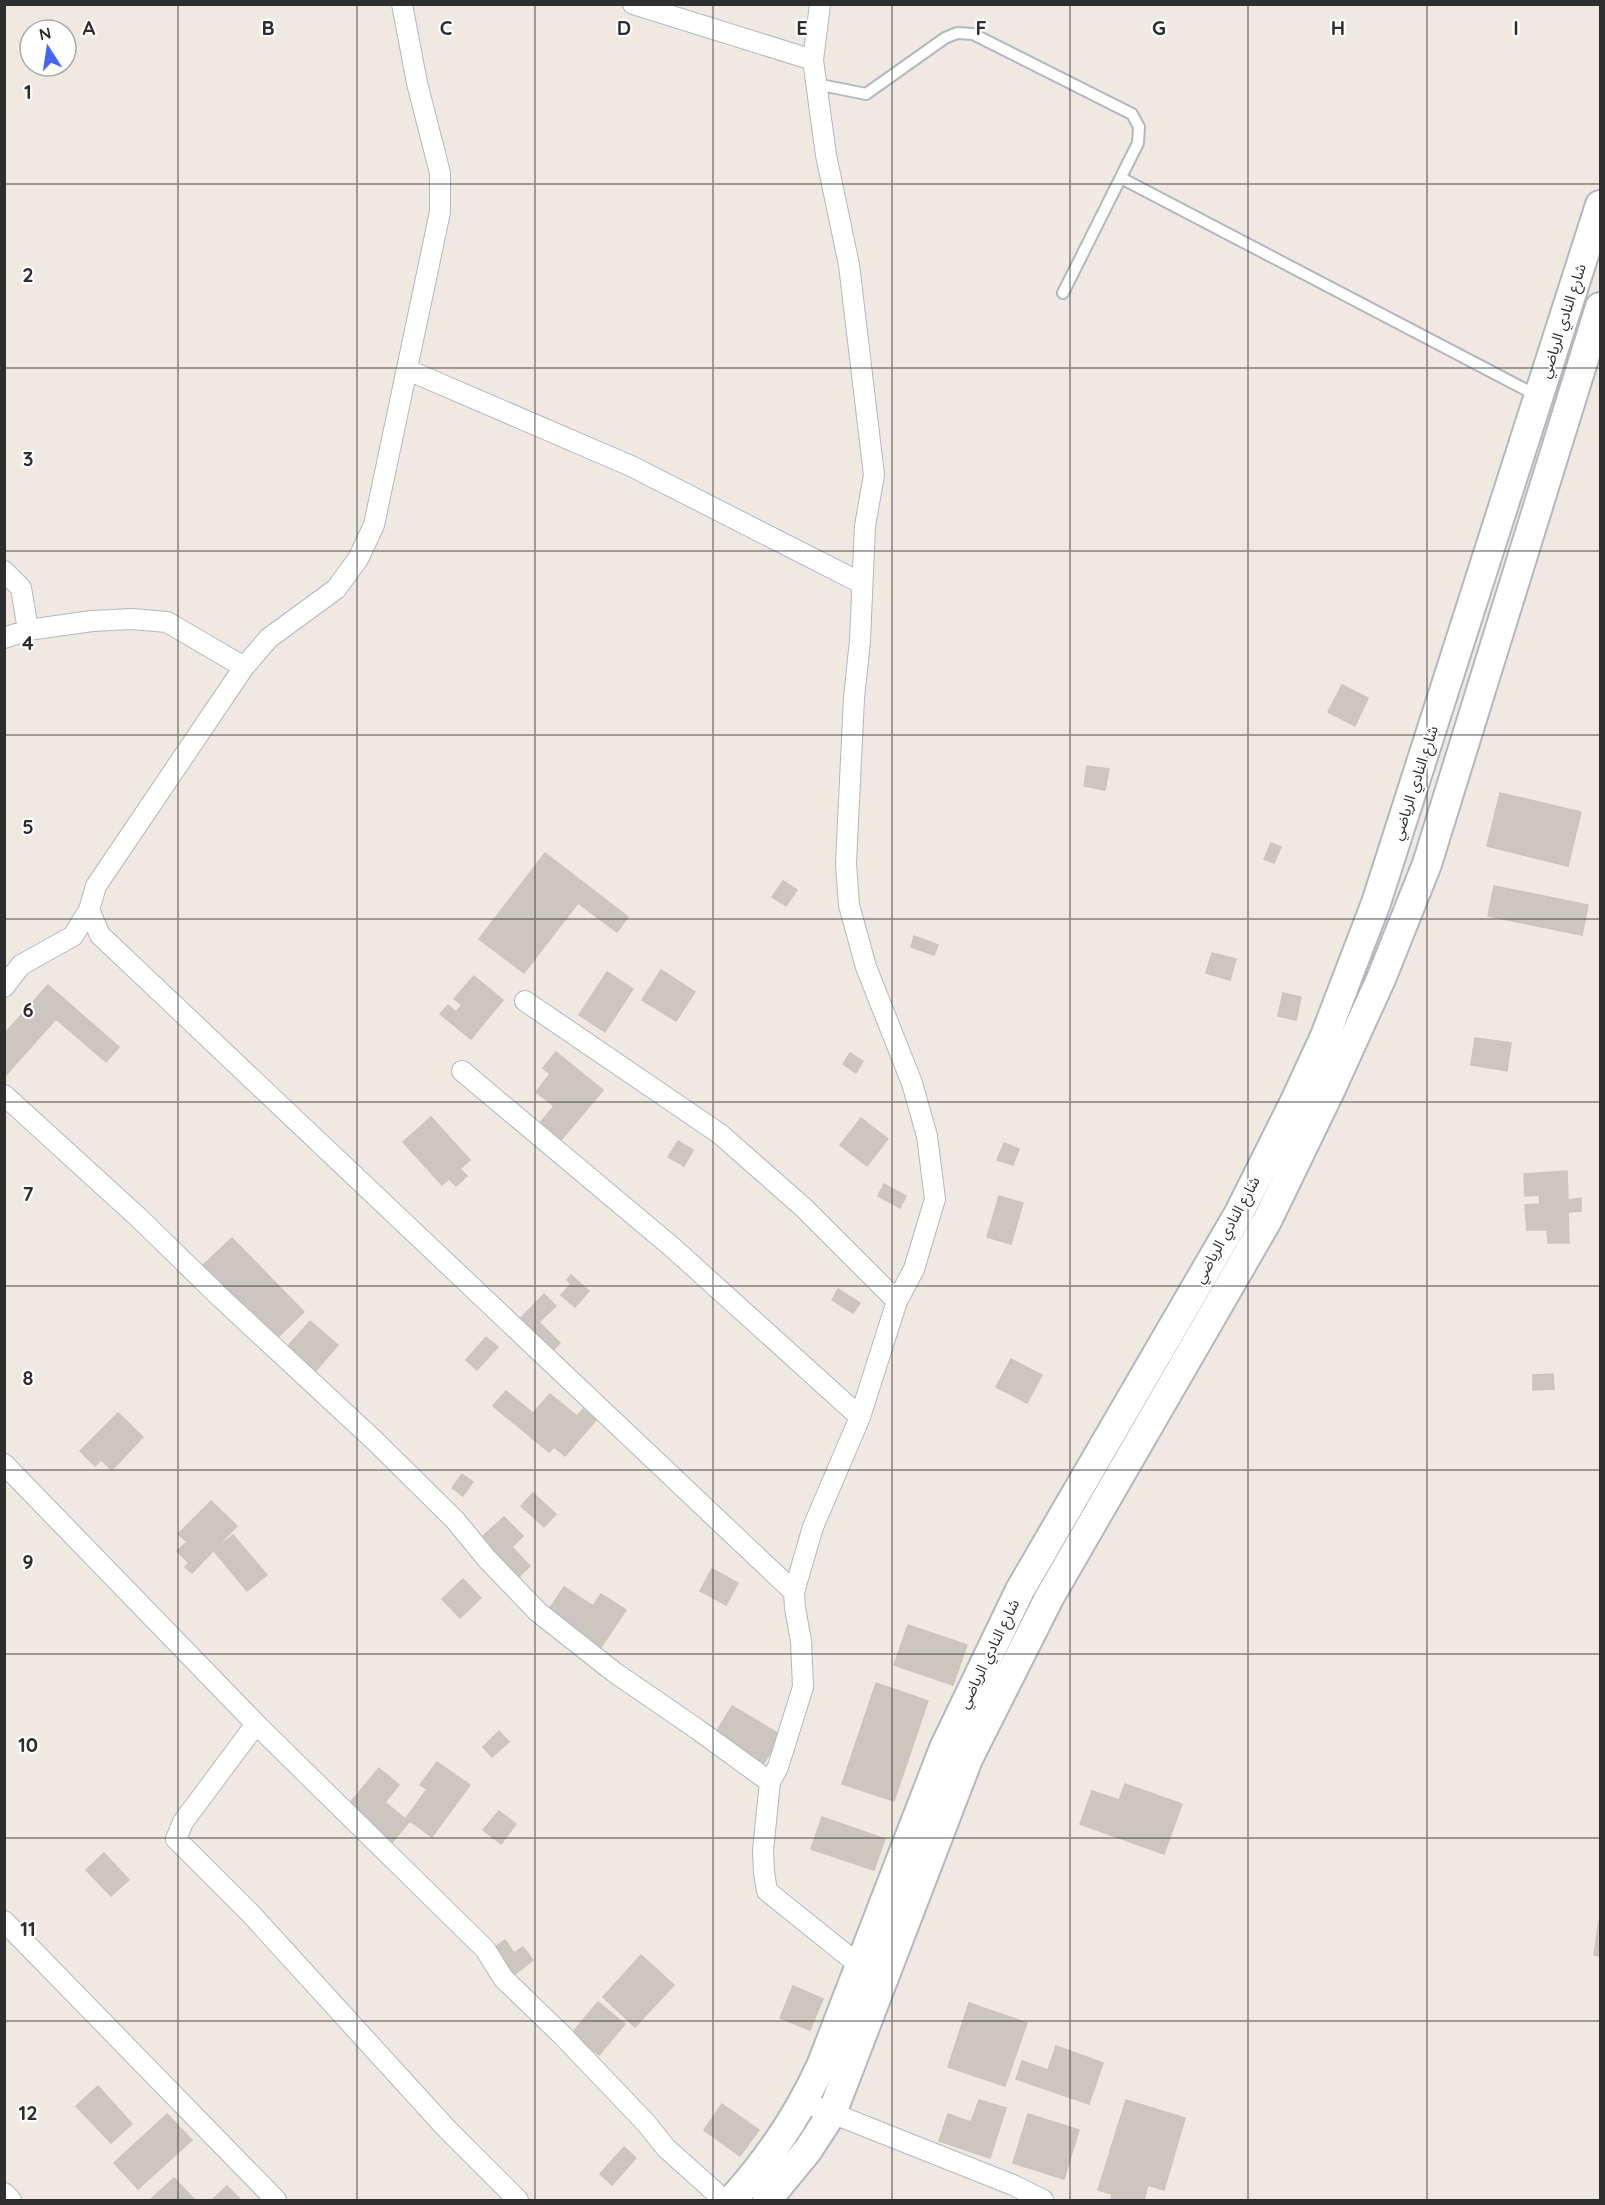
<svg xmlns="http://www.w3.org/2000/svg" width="1605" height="2205" viewBox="0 0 1605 2205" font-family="Quicksand,'Noto Sans Arabic',sans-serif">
	<rect width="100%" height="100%" fill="#efe9e1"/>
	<path fill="#cbc7bf" stroke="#cbc5ba" stroke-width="1.5" d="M1342,685L1368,698L1355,726L1328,712Z
		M1087,766L1109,769L1105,790L1084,786Z
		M1500,793L1581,812L1568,866L1487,846Z
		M1271,843L1281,847L1274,863L1264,859Z
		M545,853L628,917L617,932L578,903L524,973L479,939Z
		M783,881L797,890L786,906L772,897Z
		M1494,886L1588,905L1582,935L1488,916Z
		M914,936L938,945L934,955L911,947Z
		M1212,953L1236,959L1230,980L1206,973Z
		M661,970L695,992L676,1021L642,1000Z
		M607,972L633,989L605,1032L579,1015Z
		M474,976L503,1000L471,1039L440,1014L448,1005L456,1012L462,1005L454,999Z
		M48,985L119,1047L106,1062L56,1019L5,1076L4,1034Z
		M1283,993L1301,997L1296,1020L1278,1016Z
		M1475,1038L1511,1043L1507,1071L1471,1065Z
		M556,1052L603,1090L557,1145L536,1128L554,1106L536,1092L550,1074L543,1068Z
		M850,1053L863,1061L856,1073L843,1064Z
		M431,1117L470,1160L460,1169L467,1176L456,1186L449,1179L442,1185L403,1142Z
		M861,1118L888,1139L867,1166L840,1145Z
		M678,1141L693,1150L684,1166L668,1157Z
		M1004,1143L1019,1149L1013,1165L997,1160Z
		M1567,1171L1568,1200L1581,1198V1211L1568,1212L1569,1243H1548L1547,1230H1527L1525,1205L1540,1204L1539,1195L1525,1196L1524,1174Z
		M884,1184L906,1196L900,1208L878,1196Z
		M999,1196L1023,1203L1011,1244L987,1237Z
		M232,1238L304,1312L273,1342L201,1267Z
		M571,1275L589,1291L575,1307L561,1295L571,1284L567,1280Z
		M838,1289L860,1303L853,1313L832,1300Z
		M544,1294L556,1306L539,1322L560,1343L549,1355L516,1323Z
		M310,1321L338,1345L311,1376L283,1352Z
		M486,1337L498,1347L477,1370L466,1360Z
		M1011,1359L1042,1375L1027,1403L996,1387Z
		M1553,1374L1554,1389L1533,1390V1375Z
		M506,1391L533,1413L550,1394L577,1416L583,1409L596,1420L565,1456L554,1447L549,1452L493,1406Z
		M118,1413L143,1437L112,1470L101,1460L95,1466L80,1451Z
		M462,1474L473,1482L463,1496L452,1488Z
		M533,1493L556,1514L544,1527L521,1506Z
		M211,1501L237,1526L192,1573L185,1567L189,1563L177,1551L187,1542L178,1534Z
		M504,1517L523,1536L512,1547L530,1566L519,1577L482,1537Z
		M233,1535L267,1575L247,1591L214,1551Z
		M712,1569L738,1583L726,1605L700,1591Z
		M463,1579L481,1598L460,1618L442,1599Z
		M564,1587L593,1606L601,1594L626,1610L600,1649L546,1614Z
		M908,1625L967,1645L953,1685L894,1665Z
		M876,1683L928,1701L894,1801L842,1784Z
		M732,1706L781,1735L764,1763L715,1734Z
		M499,1731L509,1742L492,1757L483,1747Z
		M437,1762L470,1785L432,1837L406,1818L427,1789L420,1785Z
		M379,1768L399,1785L385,1802L409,1822L390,1845L368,1827L373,1822L350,1803Z
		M1125,1784L1182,1804L1164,1854L1080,1824L1092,1791L1119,1800Z
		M499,1811L516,1824L501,1844L483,1830Z
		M822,1817L885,1839L874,1870L811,1849Z
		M104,1853L129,1880L111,1896L86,1870Z
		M1599,1921H1600V1956L1594,1955Z
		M505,1940L514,1953L523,1947L533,1960L514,1975L494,1948Z
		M641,1955L674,1985L635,2027L603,1997Z
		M793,1986L823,1999L810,2030L780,2018Z
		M598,2002L625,2024L599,2055L572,2033Z
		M969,2003L1027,2023L1005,2086L948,2067Z
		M1056,2046L1103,2063L1089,2104L1016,2079L1022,2061L1048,2070Z
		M98,2086L132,2124L111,2143L76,2106Z
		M979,2100L1006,2108L990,2158L939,2141L948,2114L971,2122Z
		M1126,2100L1185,2118L1164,2190L1148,2185L1144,2200H1111L1112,2194L1098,2190Z
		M722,2104L759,2130L740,2156L704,2130Z
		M167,2114L192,2140L138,2189L114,2163Z
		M1028,2114L1079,2130L1064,2179L1013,2163Z
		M624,2147L636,2158L612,2185L600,2174Z
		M174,2178L195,2200H150Z
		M227,2186L241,2200H212Z"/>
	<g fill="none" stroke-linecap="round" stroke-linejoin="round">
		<defs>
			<path id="service" d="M816,84L866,94L945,38L957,33L973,34L1132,114L1139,127L1138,143L1063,293
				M1121,178L1536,395"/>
			<path id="minor" d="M402,4L417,83L440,173V212L374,525L358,559L336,589L269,638L244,667L96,886L89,910L100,935L794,1592L795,1608L801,1641L803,1687L778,1767L770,1782L763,1850L764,1872L767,1891L859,1965
				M633,4L813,60
				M408,370L631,466L861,583
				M4,571L21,588L28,630
				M4,638L28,630L92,621L132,619L167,622L244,667
				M4,987L21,965L73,936L89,910
				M525,1001L720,1134L804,1208L897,1301
				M462,1071L672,1247L860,1417
				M4,1095L139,1218L221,1298L375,1441L455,1520L487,1559L538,1612L614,1672L697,1729L770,1782
				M4,1464L260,1728L485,1949L503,1978L563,2036L646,2123L666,2148L724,2200
				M794,1592L813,1527L860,1417L897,1301L914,1269L935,1199L927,1136L912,1083L866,967L849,905L846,863L854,698L860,640L865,526L874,475L849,265L826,155L813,60L820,4
				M256,1724L183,1822L176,1839L251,1914L446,2128L518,2200
				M4,1921L276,2200
				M804,2102L1013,2185L1043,2200
				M4,2193L11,2200"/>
			<path id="secondary" d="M732,2200C769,2159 798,2116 821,2066L944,1748L1020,1590L1239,1213L1295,1101L1325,1036L1376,903L1600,205
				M767,2200L808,2150L832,2113L968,1759L1049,1598L1267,1221L1330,1091L1381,979L1427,864L1600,307"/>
		</defs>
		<use href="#service" stroke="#b4b7c1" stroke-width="14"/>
		<use href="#minor" stroke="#b4b7c1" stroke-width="22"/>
		<use href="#secondary" stroke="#b4b7c1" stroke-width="32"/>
		<use href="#service" stroke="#fff" stroke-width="10"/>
		<use href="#minor" stroke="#fff" stroke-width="20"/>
		<use href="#secondary" stroke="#fff" stroke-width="28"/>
	</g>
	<path fill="none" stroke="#2e2e2e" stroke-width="1.5" stroke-opacity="0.55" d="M178,4V2200M357,4V2200M535,4V2200M713,4V2200M892,4V2200M1070,4V2200M1248,4V2200M1427,4V2200M4,184H1600M4,368H1600M4,551H1600M4,735H1600M4,919H1600M4,1102H1600M4,1286H1600M4,1470H1600M4,1654H1600M4,1838H1600M4,2021H1600"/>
	<g text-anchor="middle" stroke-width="4.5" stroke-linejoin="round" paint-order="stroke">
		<g font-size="15" fill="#2e2e2e" stroke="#fff">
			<text transform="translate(1563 321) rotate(-72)" y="5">شارع النادي الرياضي</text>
			<text transform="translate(1415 783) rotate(-72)" y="5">شارع النادي الرياضي</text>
			<text transform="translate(1227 1230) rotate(-61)" y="5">شارع النادي الرياضي</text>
			<text transform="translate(989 1654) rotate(-64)" y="5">شارع النادي الرياضي</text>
		</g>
	</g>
	<g font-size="20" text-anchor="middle" font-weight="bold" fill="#2e2e2e" stroke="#fff" stroke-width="4.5" stroke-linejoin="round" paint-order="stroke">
		<text x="89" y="35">A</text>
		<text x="268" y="35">B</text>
		<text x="446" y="35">C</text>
		<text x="624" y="35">D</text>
		<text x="802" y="35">E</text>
		<text x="981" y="35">F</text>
		<text x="1159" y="35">G</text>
		<text x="1338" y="35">H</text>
		<text x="1516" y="35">I</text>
		<text x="28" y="99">1</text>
		<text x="28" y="282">2</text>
		<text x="28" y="466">3</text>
		<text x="28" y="650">4</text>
		<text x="28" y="834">5</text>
		<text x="28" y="1017">6</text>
		<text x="28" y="1201">7</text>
		<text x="28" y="1385">8</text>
		<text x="28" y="1569">9</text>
		<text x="28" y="1752">10</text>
		<text x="28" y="1936">11</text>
		<text x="28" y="2120">12</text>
	</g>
	<rect width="1605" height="2205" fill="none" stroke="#2e2e2e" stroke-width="12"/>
	<g transform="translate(48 48) rotate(348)"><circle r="28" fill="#ffffff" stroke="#ababab" stroke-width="1.5"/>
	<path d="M0-4.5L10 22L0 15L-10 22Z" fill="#4264fb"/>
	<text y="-9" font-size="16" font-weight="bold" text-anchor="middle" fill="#2e2e2e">N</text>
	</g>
</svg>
